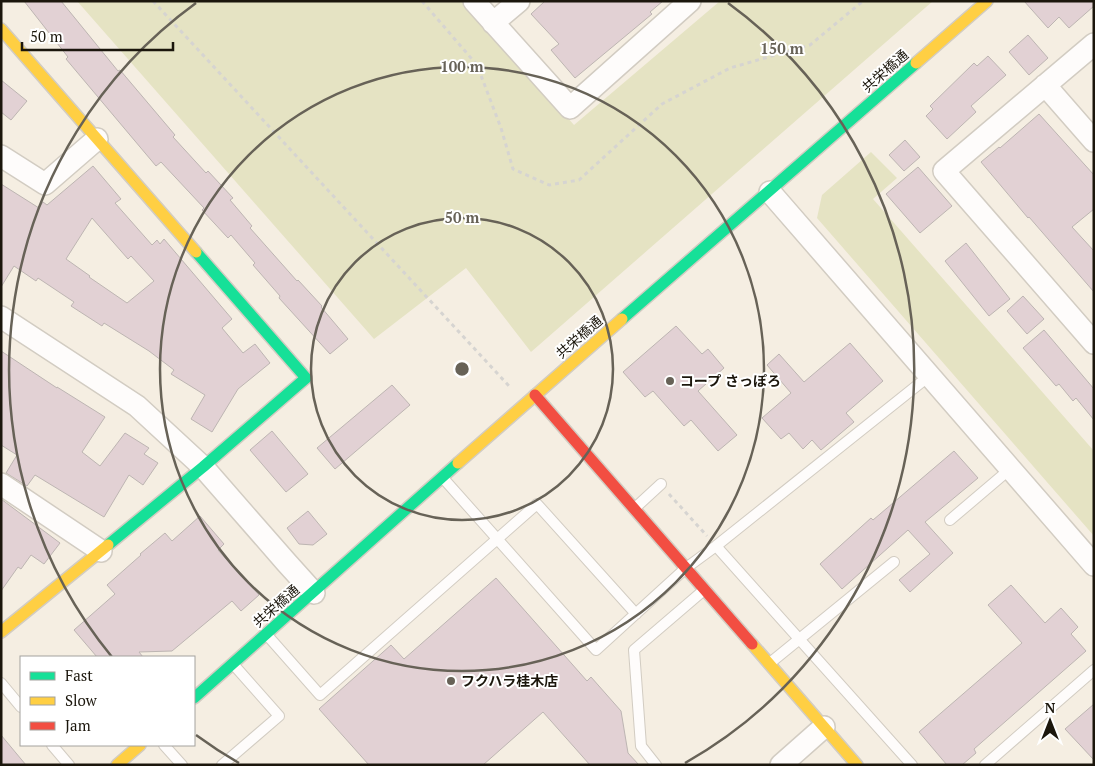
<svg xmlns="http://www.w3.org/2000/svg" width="1095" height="766" viewBox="0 0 1095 766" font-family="'PT Serif','Noto Sans JP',serif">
	<rect width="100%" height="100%" fill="#f5eee2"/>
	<path fill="#e5e3c3" d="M77,1H465L574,125L720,1H933L531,352L466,268L374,339Z
		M871,152L897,178L873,199L1094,451V536L817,218L822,195Z"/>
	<path fill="#e2d1d4" stroke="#bdb5b2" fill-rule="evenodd" d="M24,1H61L118,71L120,70L175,135L173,137L206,173L208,171L233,198L230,200L252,226L250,228L297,281L298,280L322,306L321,307L348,339L330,354L279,298L280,296L253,265L255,263L231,235L228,238L202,210L204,208L161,162L156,166L66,59L68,57Z
		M545,1H663L650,12L652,14L575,78L551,50L559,44L531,14Z
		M1024,1H1094V6L1069,28L1059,17L1048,28Z
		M1028,35L1048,58L1029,75L1009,52Z
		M988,56L1006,75L971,106L976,112L947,139L926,116L933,109L930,106L974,63L977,66Z
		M1,80L27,101L11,120L1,112Z
		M1039,114L1094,175V209L1072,227L1094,251V292L1029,217L1028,218L981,162L999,147L1000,148Z
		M905,140L920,157L904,171L889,155Z
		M93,166L121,199L115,203L152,245L157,240L160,244L164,239L232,319L222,328L243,353L255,344L270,363L238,389L212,432L191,419L205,395L171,374L174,370L149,351L104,323L102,326L71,306L74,302L38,278L36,281L14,266L1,287V184L39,208L43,202L47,205ZM92,218L128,259L131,256L154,281L127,303L89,277L90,276L66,259Z
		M918,167L952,206L920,233L886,194Z
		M966,243L1010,299L989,316L945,261Z
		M1023,296L1044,319L1027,334L1007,311Z
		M676,326L702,354L708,349L724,368L698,391L737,435L718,451L691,420L684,426L653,391L645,397L623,372Z
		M1044,330L1094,389V420L1076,398L1073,401L1059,384L1056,386L1023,348Z
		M850,343L883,381L846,413L854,422L821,450L812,440L803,449L789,433L781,439L762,418L791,393L767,365L779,354L804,382Z
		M1,351L57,388V387L105,417L82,452L100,466L125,433L149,448L144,454L158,463L143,485L129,475L104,517L35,475L27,486L6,473L17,455L1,445Z
		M392,385L410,405L335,469L317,448Z
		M272,431L308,474L286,492L250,450Z
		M954,451L978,478L925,522L953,553L910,592L899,580L930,554L908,530L842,589L820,564L871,518L873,520Z
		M1,499L60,543L44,564L31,555L21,569L18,567L1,591Z
		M308,511L327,534L313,545L299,544L287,528Z
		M200,516L224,544L218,550L259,595L241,611L232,601L172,651L139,652L143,657H97L74,630L115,594L107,585L141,555L140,554L165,533L172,541Z
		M496,578L587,681L591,677L621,711L628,753L639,765H590L543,712L483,765H369L319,709L391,645L404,659Z
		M1011,585L1045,623L1061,608L1078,627L1071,634L1086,651L974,749L976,753L962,765H947L919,732L1022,643L988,605Z
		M1094,704V760L1065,729Z
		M1,735L26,765H1Z"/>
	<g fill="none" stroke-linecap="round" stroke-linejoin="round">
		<defs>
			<path id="lane" d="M443,478L596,650L686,568L716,546L929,376
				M635,508L661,484
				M950,520L1010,469
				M716,546L912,765
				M267,635L320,695L537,504L636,614
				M770,663L894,562
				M1,683L21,707
				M52,745L69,765
				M164,745L182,765
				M222,765L279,716L233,664
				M656,765L641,746L634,650L704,590
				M985,765L1094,670"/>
			<path id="street" d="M474,1L570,108L690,1
				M493,23L519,1
				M1094,44L944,171L1094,343
				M1045,85L1094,141
				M1,156L45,184L97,139
				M770,192L1094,565
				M1,317L137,406L203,467L286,562L314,593
				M1,484L101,551
				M781,765L824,727"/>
			<path id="fast" d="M622,319L916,63
				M108,545L203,467L306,378L196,252
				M194,698L458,463"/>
			<path id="slow" d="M1,29L196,252
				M916,63L987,1
				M458,463L622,319
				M1,632L108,545
				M752,644L857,765
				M117,765L140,745"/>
			<path id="jam" d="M535,395L752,644"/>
		</defs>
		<use href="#lane" stroke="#d2ccc2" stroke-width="12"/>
		<use href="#street" stroke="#d2ccc2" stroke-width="24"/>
		<use href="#fast" stroke="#d2ccc2" stroke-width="14"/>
		<use href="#slow" stroke="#d2ccc2" stroke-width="14"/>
		<use href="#jam" stroke="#d2ccc2" stroke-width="14"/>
		<path stroke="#d6d4d1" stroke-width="3" stroke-dasharray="4 4" stroke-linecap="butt" d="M153,1L509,386
			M422,1L477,65L501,128L513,169L549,185L579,180L662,104L730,68L810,45L863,1
			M669,494L707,536"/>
		<use href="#lane" stroke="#fefcfb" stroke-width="10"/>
		<use href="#street" stroke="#fefcfb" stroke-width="21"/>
		<use href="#fast" stroke="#16e098" stroke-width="11"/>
		<use href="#slow" stroke="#ffcf43" stroke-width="11"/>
		<use href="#jam" stroke="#f24e42" stroke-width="11"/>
	</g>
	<g fill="none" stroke="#676257" stroke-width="2.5">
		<circle cx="462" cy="369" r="151"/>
		<circle cx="462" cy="369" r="302"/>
		<path d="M239 763A453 453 0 0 1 196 735M112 657A453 453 0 0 1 196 3M728 3A453 453 0 0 1 685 763"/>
	</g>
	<g fill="#676257" stroke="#fff" stroke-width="2">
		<circle cx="670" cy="381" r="5"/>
		<circle cx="451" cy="681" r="5"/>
	</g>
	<g text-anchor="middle" stroke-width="4" stroke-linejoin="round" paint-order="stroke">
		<g font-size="14" fill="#1b160c" stroke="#fff">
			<text transform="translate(885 71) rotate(-41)" y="5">共栄橋通</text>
			<text transform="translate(579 337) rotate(-41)" y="5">共栄橋通</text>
			<text transform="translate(276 606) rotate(-41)" y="5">共栄橋通</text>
		</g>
		<g font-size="14" font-weight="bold" fill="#1b160c" stroke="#fff" text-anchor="start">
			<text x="680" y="386">コープ さっぽろ</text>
			<text x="461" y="686">フクハラ桂木店</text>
		</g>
	</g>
	<circle cx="462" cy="369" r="8" fill="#676257" stroke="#fff" stroke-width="2.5"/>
	<g font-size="15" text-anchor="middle" font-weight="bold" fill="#676257" stroke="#fff" stroke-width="4" stroke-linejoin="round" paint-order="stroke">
		<text x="782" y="54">150 m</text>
		<text x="462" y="72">100 m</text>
		<text x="462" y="223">50 m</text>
	</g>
	<rect width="1095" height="766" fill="none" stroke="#1b160c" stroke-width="5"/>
	<rect x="20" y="656" width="175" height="90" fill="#ffffff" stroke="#a4a29e"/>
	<rect x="30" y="672" width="25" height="8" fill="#16e098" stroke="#a4a29e"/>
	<text x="65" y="681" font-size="15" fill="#1b160c">Fast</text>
	<rect x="30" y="697" width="25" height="8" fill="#ffcf43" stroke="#a4a29e"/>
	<text x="65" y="706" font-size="15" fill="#1b160c">Slow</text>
	<rect x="30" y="722" width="25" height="8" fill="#f24e42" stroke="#a4a29e"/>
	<text x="65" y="731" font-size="15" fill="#1b160c">Jam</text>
	<g transform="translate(1050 721)" stroke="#ffffff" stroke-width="4" paint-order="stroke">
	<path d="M0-4L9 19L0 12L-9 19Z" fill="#1b160c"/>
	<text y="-8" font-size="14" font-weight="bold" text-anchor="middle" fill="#1b160c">N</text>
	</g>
	<path d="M22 42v8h151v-8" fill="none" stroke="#1b160c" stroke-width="2.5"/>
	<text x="30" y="42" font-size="15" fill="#1b160c" stroke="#ffffff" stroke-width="4" paint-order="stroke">50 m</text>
</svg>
